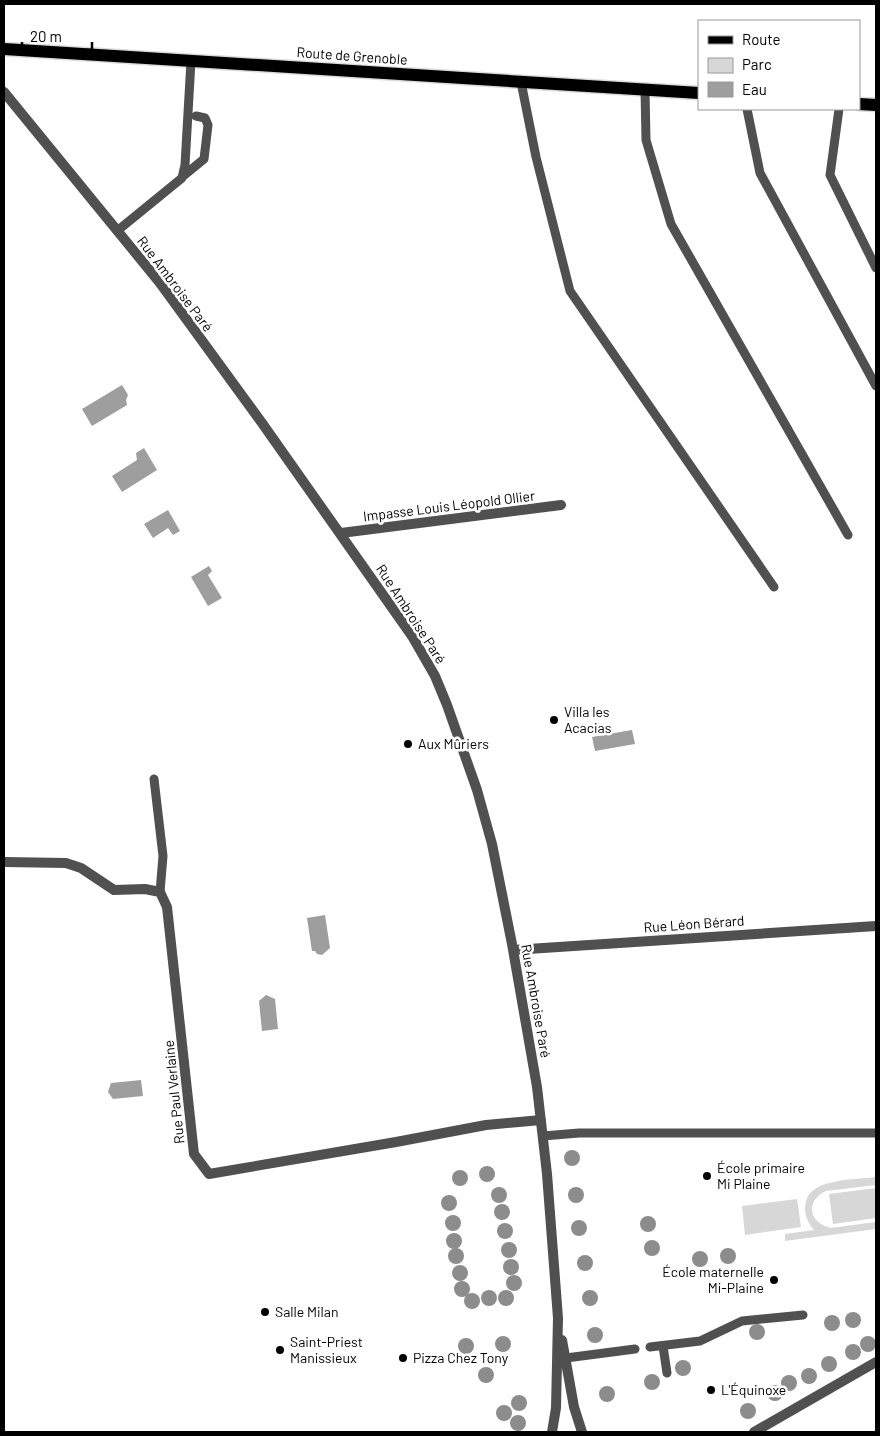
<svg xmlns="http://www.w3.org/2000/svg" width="880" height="1436" viewBox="0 0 880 1436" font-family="Barlow,sans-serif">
	<rect width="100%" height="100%" fill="#fff"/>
	<path fill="#d7d7d7" d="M876,1177V1185L826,1191C805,1201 808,1223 831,1228L876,1222V1229L785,1241V1234L814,1230C807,1221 803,1213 806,1201C812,1178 856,1180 876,1177Z
		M876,1188V1218L833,1224L829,1194Z
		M797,1199L801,1227L745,1235L742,1206Z"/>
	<path fill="#9e9e9e" d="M122,385L128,395L126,400L127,405L92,426L82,409Z
		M144,448L157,470L122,492L112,476L137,460L136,453Z
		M168,510L180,531L173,535L168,528L153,538L144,524Z
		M209,566L212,571L208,575L222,598L208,606L191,577Z
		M632,730L635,744L595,751L592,737Z
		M325,915L330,948L322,955L317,954L315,951H312L307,918Z
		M266,995L275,999L278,1029L262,1031L259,1001Z
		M141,1080L143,1096L113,1099L108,1092L111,1083Z"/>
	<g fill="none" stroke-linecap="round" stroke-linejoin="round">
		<defs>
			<path id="primary" d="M4,49L699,93
				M859,104L876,105"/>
		</defs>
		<use href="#primary" stroke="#dbdbdb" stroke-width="15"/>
		<path stroke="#505050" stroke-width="9" d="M521,82L536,157L570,291L774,587
			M645,90L646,140L671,224L848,535
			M747,109L760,173L876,386
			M839,109L830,175L876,268
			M182,177L204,159L208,125L205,118L196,116
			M117,231L182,178L185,165L191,61
			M154,779L163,856L160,892
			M543,1136L579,1133H876
			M663,1346L667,1373
			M650,1347L700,1341L742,1321L803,1315
			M566,1358L635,1349"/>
		<path stroke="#505050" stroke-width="10" d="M4,92L160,283L262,423L412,636L435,676L447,705L477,790L492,844L512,944L537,1087L547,1174L558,1318L556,1408L552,1432
			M341,533L561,505
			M4,862L66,863L81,868L114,890L145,889L160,892L167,907L194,1154L209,1174L396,1142L486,1125L541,1120
			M513,950L876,926
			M562,1340L574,1407L582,1432
			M754,1432L876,1362"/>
		<use href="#primary" stroke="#000" stroke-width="12"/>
	</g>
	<g fill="#8c8c8c">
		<circle cx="572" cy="1158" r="8"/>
		<circle cx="487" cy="1174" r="8"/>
		<circle cx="460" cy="1178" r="8"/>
		<circle cx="499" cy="1195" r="8"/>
		<circle cx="576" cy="1195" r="8"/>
		<circle cx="449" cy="1203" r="8"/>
		<circle cx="502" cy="1212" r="8"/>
		<circle cx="453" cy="1223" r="8"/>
		<circle cx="648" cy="1224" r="8"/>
		<circle cx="579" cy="1228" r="8"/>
		<circle cx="505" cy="1231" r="8"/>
		<circle cx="454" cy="1241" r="8"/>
		<circle cx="652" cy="1248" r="8"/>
		<circle cx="509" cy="1250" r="8"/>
		<circle cx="456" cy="1256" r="8"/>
		<circle cx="728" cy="1256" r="8"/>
		<circle cx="700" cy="1259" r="8"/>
		<circle cx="585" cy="1263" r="8"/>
		<circle cx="511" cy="1267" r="8"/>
		<circle cx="460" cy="1273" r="8"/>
		<circle cx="514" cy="1283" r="8"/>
		<circle cx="462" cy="1289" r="8"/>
		<circle cx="489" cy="1298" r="8"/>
		<circle cx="506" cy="1298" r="8"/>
		<circle cx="590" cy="1298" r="8"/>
		<circle cx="472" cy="1301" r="8"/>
		<circle cx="853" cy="1320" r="8"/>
		<circle cx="832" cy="1323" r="8"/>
		<circle cx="757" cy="1332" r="8"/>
		<circle cx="595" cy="1335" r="8"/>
		<circle cx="503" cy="1344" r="8"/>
		<circle cx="868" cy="1344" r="8"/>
		<circle cx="466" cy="1346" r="8"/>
		<circle cx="853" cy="1352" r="8"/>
		<circle cx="829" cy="1364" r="8"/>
		<circle cx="683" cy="1368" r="8"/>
		<circle cx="486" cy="1375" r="8"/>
		<circle cx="809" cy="1376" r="8"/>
		<circle cx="652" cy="1382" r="8"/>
		<circle cx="789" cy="1383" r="8"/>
		<circle cx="775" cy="1393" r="8"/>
		<circle cx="607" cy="1394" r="8"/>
		<circle cx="519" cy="1403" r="8"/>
		<circle cx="748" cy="1411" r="8"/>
		<circle cx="504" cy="1413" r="8"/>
		<circle cx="518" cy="1423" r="8"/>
	</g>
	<g fill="#000" stroke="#fff" stroke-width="2">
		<circle cx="554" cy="720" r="5"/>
		<circle cx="408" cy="744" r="5"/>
		<circle cx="707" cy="1176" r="5"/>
		<circle cx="774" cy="1280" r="5"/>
		<circle cx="265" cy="1312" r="5"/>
		<circle cx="280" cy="1350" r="5"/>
		<circle cx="403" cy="1358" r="5"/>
		<circle cx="711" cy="1390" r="5"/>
	</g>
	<g text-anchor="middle" stroke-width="5" stroke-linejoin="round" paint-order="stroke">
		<g font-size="14" fill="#000" stroke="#fff">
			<text transform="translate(352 56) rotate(4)" y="5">Route de Grenoble</text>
			<text transform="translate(175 284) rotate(53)" y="5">Rue Ambroise Paré</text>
			<text transform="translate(449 506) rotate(-7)" y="5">Impasse Louis Léopold Ollier</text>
			<text transform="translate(411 614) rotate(57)" y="5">Rue Ambroise Paré</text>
			<text transform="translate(694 924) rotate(-4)" y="5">Rue Léon Bérard</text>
			<text transform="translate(536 1001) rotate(80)" y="5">Rue Ambroise Paré</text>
			<text transform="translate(174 1092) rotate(-96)" y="5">Rue Paul Verlaine</text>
		</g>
		<g font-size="14" fill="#000" stroke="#fff" text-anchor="start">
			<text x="564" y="717">Villa les<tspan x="564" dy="16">Acacias</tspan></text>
			<text x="418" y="749">Aux Mûriers</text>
			<text x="717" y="1173">École primaire<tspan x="717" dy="16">Mi Plaine</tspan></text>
			<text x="764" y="1277" text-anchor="end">École maternelle<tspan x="764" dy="16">Mi-Plaine</tspan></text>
			<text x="275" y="1317">Salle Milan</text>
			<text x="290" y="1347">Saint-Priest<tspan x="290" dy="16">Manissieux</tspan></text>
			<text x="413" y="1363">Pizza Chez Tony</text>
			<text x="721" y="1395">L'Équinoxe</text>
		</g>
	</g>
	<rect width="880" height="1436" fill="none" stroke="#000000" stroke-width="10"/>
	<rect x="698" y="20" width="162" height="90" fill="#ffffff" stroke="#999999"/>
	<rect x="708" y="36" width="25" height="8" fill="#000000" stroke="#999999"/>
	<text x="742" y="45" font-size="15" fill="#000000">Route</text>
	<rect x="708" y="58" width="25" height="15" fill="#d7d7d7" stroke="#999999"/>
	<text x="742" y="70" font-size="15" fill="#000000">Parc</text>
	<rect x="708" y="82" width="25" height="15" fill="#9e9e9e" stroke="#999999"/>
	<text x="742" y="95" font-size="15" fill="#000000">Eau</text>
	<path d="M22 42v8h70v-8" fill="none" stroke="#000000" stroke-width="2.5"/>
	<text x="30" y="42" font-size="15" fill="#000000" stroke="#ffffff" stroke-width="4" paint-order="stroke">20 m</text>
</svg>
